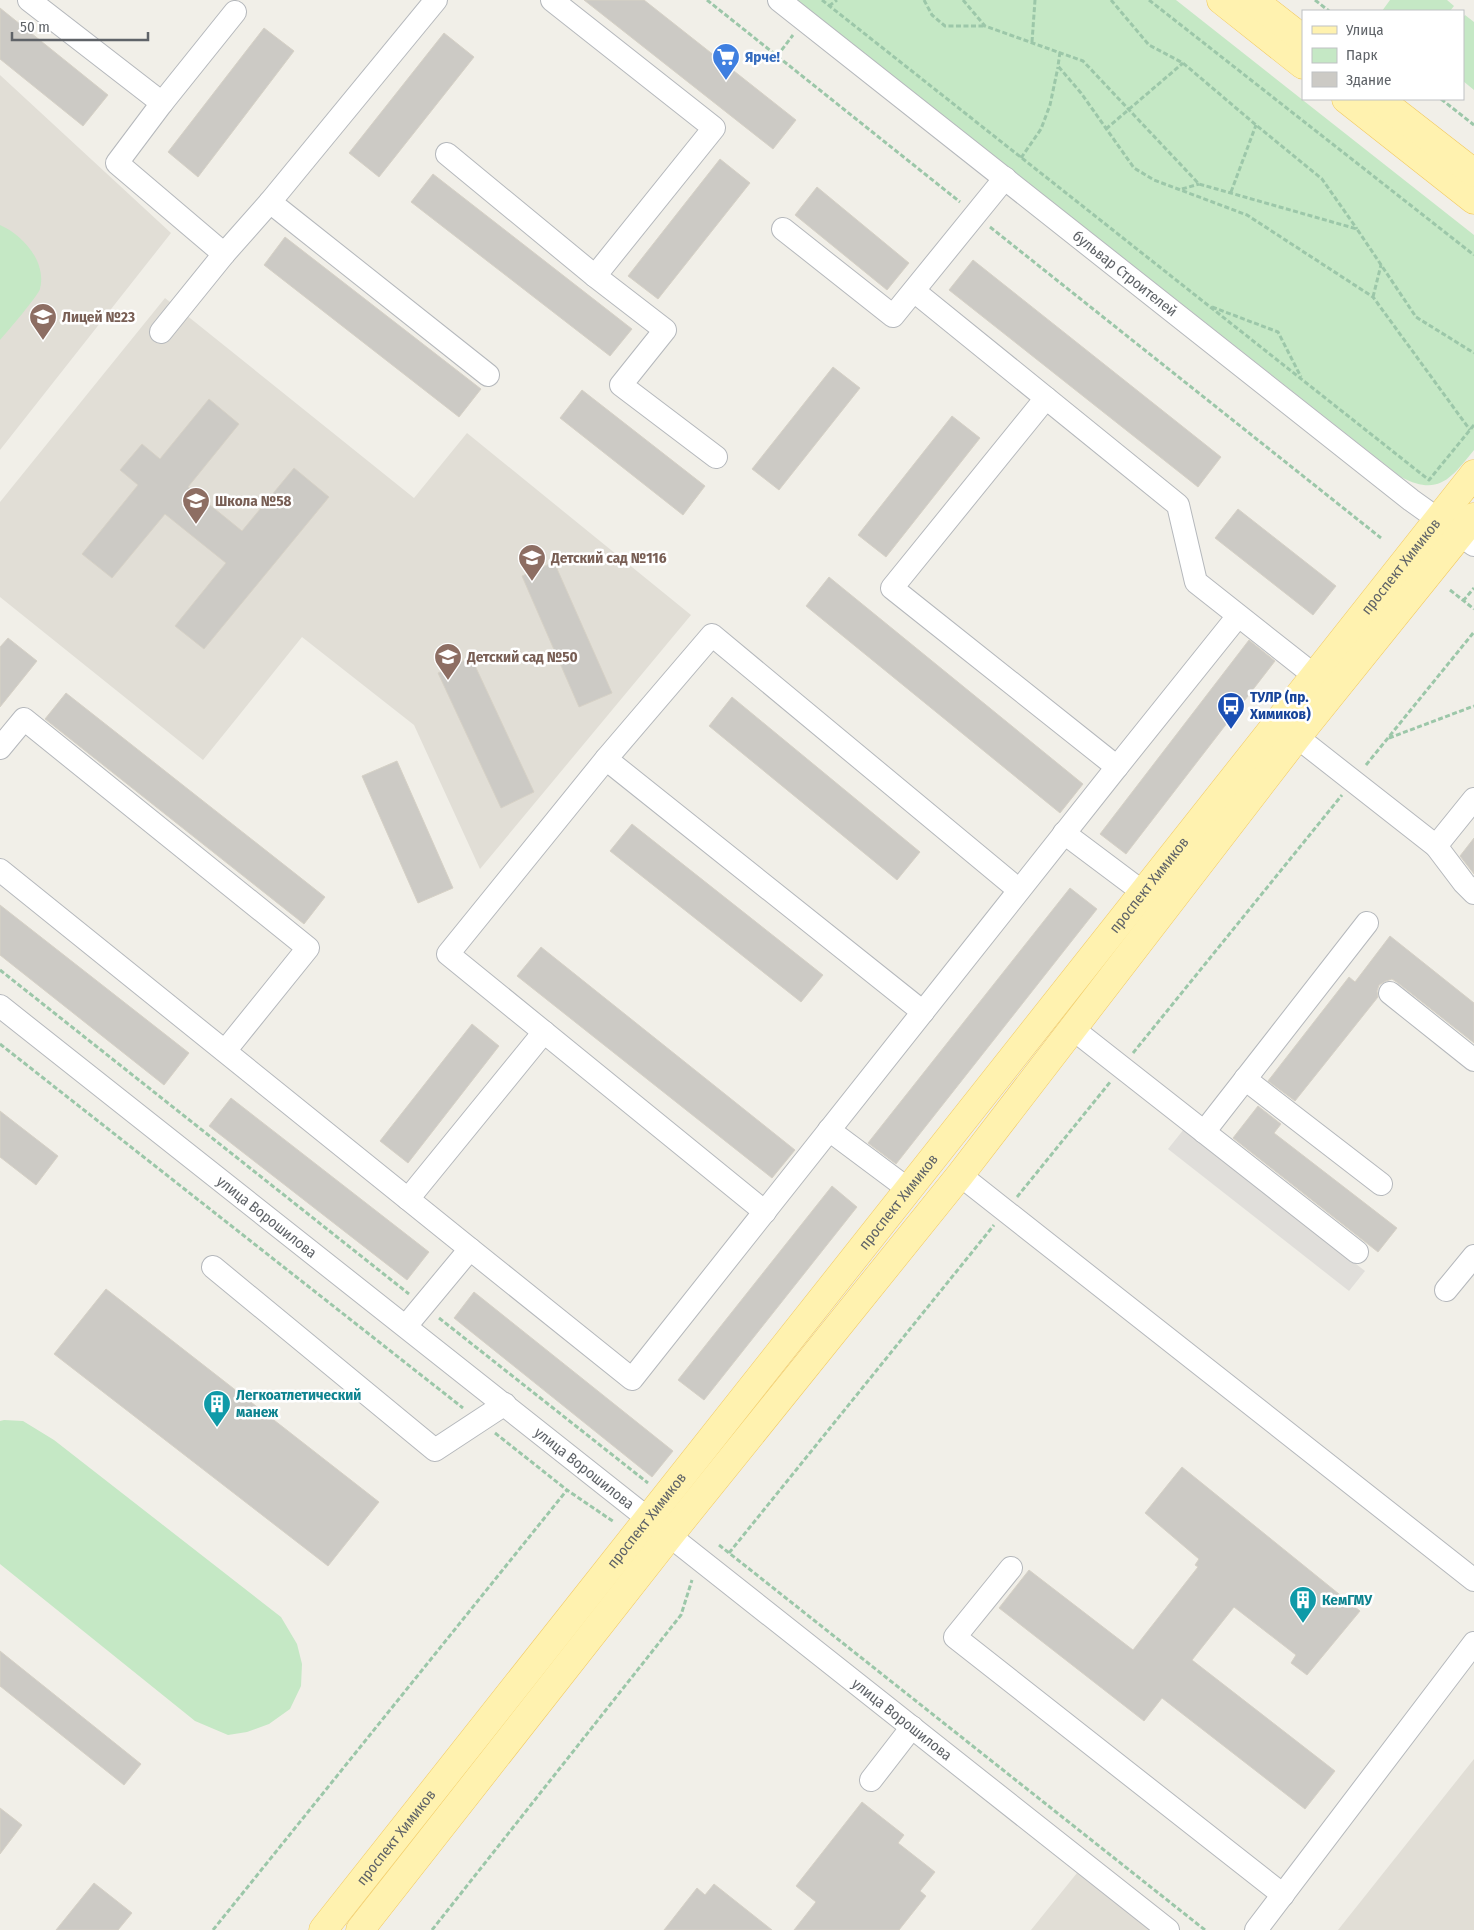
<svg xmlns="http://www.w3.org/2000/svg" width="1474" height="1930" viewBox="0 0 1474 1930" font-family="'Fira Sans Condensed',sans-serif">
	<rect width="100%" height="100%" fill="#f1efe8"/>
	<path fill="#e0deda" d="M1184,1129L1365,1271L1349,1291L1168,1149Z"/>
	<path fill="#e1ded6" d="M0,75L171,233L0,450Z
		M165,298L414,498L467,433L691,615L480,869L414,725L302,637L203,760L0,597V502Z
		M1474,1759V1930H1338Z
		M1077,1873L1150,1930H1031Z"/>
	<path fill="#c5e8c5" d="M797,0H1176L1474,235V450C1451,478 1439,497 1401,477Z
		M1390,0H1447L1454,6L1450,11H1382Z
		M1465,15L1474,22V90L1463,81V18Z
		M0,225C23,235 47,262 40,289C38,296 7,332 0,340Z
		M4,1420L23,1421L54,1440L281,1617L297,1644L302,1664L301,1686L290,1709L269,1724L247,1732L228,1735L195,1721L0,1564V1421Z"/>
	<path fill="#cccac5" stroke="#d6d1c6" d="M584,0H644L796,120L773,149Z
		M0,8L108,95L83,126L0,59Z
		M264,28L294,51L198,177L168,152Z
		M444,33L474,57L379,177L349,153Z
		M720,159L750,183L658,299L628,276Z
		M433,174L632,329L610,356L411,202Z
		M817,187L909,263L887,290L795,215Z
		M285,237L481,389L459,417L264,265Z
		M973,260L1221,457L1198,487L949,290Z
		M833,367L860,388L779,490L752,469Z
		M582,390L705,486L683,515L560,418Z
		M209,399L239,424L188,487L242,531L294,468L329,497L204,649L175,626L226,563L165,514L112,578L82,554L138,485L120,470L142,444L160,459Z
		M952,416L980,438L886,557L858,535Z
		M1238,509L1336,586L1313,615L1215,538Z
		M554,562L612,693L579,707L522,576Z
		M829,577L1083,784L1060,813L806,606Z
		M8,638L37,661L0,707V647Z
		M1249,640L1275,661L1126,854L1100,834Z
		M471,657L534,792L501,808L438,673Z
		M66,693L325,897L304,924L45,719Z
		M732,697L920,852L897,880L709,726Z
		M397,761L453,888L418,903L362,776Z
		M632,824L823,975L801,1002L610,851Z
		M1474,838V874L1460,856Z
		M1070,888L1097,909L896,1164L868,1143Z
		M0,905L189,1053L164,1085L0,955Z
		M1390,936L1474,1003V1043L1398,983L1392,979L1386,981L1379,985L1377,991L1378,997L1295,1101L1268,1081L1349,977L1355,982Z
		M541,947L795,1150L772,1178L517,976Z
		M472,1024L499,1046L408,1163L380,1141Z
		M231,1098L429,1252L407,1280L209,1126Z
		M1258,1106L1281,1124L1274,1133L1397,1228L1378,1252L1233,1138Z
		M0,1111L58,1156L36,1185L0,1157Z
		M832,1186L857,1207L704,1400L678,1380Z
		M106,1289L379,1502L328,1566L54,1354Z
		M474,1292L673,1451L652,1477L454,1318Z
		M1182,1467L1360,1611L1307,1675L1291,1663L1296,1655L1234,1607L1192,1660L1335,1771L1305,1809L1162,1698L1144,1721L999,1608L1029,1570L1133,1650L1198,1567L1195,1565L1199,1559L1145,1513Z
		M0,1651L141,1764L124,1785L0,1686Z
		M862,1802L904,1835L898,1843L935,1872L920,1891L926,1896L899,1930H794L816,1902L796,1886Z
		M0,1808L22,1825L0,1854Z
		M94,1883L132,1913L118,1930H56Z
		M714,1884L772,1930H664L697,1888L705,1895Z"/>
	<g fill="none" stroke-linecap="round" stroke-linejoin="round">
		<defs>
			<g id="minor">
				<path d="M29,0L162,103L117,163L224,254"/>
				<path d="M436,0L270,202L488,375"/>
				<path id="s1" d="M779,0L1411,500L1474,545"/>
				<path d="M162,103L235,12"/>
				<path d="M447,154L595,276L714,128L552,0"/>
				<path d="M783,229L893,316L1005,178"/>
				<path d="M595,276L665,330L621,385L716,457"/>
				<path d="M914,291L1178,505L1196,582L1315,676"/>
				<path d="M161,332L224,254L270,202"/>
				<path d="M1046,398L892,588L1117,767L1238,616"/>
				<path d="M1297,737L1436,846L1474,799"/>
				<path d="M0,748L24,719L308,948L225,1051"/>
				<path d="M606,759L923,1012"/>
				<path d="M1064,833L1144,893"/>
				<path d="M1436,846L1464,883L1474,893"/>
				<path d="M0,870L470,1249"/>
				<path d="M1390,993L1474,1060"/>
				<path id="s2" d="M0,1006L1168,1930"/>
				<path d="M1073,1029L1357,1252"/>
				<path d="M1245,1079L1381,1184"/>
				<path d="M829,1130L908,1189"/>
				<path d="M1204,1132L1367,923"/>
				<path d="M960,1175L1474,1580"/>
				<path d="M408,1199L544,1032"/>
				<path d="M765,1212L448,954L606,759L712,635L1019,890"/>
				<path d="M213,1267L435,1450L505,1404"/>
				<path d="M1446,1290L1474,1256"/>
				<path d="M406,1326L470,1249L632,1379L1117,767"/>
				<path d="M1011,1568L955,1637L1283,1895"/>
				<path d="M871,1780L912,1727"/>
				<path d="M1256,1930L1474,1643"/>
			</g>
			<g id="major">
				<path d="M1221,0L1303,65"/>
				<path d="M1253,0L1303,39"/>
				<path d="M1346,99L1474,200"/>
				<path d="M1379,99L1474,173"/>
				<path id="s3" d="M323,1930L1474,474"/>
				<path d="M360,1930L670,1535L960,1175L1297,737L1474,517"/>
			</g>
		</defs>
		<use href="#minor" stroke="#b5b8bc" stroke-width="24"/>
		<use href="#major" stroke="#f2c960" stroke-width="29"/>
		<path stroke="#9cc7a9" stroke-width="3" stroke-dasharray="5 2.5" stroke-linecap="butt" d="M707,0L960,202
			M822,0L1429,480L1474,425
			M924,0L932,15L945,26H985
			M963,0L985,26L1083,61L1199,184L1357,229L1416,317L1474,353
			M1111,0L1149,45L1183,63L1256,125L1322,179L1357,229
			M1149,0L1474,255
			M1315,0L1329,11
			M829,6L837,0
			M1032,42L1035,0
			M1060,52L1058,66L1081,93L1134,168L1154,180L1247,215L1373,297L1470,430
			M777,56L793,35
			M1441,99L1474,125
			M1106,129L1183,63
			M1021,158L1041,129L1050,105L1058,67
			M1182,189L1199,184
			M1231,192L1256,125
			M990,227L1381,538
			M1373,297L1381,265
			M1212,307L1278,332L1301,377
			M1450,590L1474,609
			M1463,601L1474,588
			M1389,738L1474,706
			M1366,765L1474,632
			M0,970L409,1294
			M0,1044L463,1408
			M1133,1053L1342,795
			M1017,1197L1111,1081
			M439,1318L648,1483
			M495,1433L567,1490
			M719,1545L1205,1930
			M729,1553L994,1225
			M213,1930L567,1490L614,1522
			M432,1930L681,1615L692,1580"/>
		<use href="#minor" stroke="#fff" stroke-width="22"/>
		<use href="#major" stroke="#fff2af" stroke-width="28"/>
	</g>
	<defs>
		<symbol id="supermarket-pin" viewBox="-11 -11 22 30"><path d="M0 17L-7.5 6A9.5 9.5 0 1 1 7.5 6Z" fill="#3f7fe0" stroke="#fff"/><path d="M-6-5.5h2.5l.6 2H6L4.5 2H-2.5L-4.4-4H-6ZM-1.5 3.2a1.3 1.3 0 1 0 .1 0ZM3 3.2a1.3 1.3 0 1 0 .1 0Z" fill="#fff"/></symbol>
		<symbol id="school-pin" viewBox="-11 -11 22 30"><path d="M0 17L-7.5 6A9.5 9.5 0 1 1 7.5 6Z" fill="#8d6e63" stroke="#fff"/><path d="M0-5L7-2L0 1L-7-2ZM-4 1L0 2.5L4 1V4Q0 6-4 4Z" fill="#fff"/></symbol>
		<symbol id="bus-pin" viewBox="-11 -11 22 30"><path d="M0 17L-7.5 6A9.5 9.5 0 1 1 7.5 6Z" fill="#1a4fb4" stroke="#fff"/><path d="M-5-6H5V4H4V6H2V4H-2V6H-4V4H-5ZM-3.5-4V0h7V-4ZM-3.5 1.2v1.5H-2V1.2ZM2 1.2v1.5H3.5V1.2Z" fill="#fff"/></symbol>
		<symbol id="building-pin" viewBox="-11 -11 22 30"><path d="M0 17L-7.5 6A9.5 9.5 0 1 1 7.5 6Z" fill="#0f9aa8" stroke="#fff"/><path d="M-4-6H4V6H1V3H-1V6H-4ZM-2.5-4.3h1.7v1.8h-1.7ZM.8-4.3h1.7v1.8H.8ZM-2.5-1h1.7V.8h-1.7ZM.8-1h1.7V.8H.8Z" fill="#fff"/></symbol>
	</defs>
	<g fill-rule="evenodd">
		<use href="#supermarket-pin" x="710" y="41" width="32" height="43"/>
		<use href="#school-pin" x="27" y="301" width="32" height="43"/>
		<use href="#school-pin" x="180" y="485" width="32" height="43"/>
		<use href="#school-pin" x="516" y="542" width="32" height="43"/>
		<use href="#school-pin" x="432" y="641" width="32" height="43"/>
		<use href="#bus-pin" x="1215" y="690" width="32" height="43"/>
		<use href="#building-pin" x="201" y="1388" width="32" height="43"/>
		<use href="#building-pin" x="1287" y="1584" width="32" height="43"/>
	</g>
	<g text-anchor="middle" stroke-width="5" stroke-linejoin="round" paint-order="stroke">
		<g font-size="15" font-weight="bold" fill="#366cbe" stroke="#fff" text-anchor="start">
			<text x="745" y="62">Ярче!</text>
		</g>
		<g font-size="15" fill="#5f6368" stroke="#fff">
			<text dy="5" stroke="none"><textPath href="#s1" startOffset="441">бульвар Строителей</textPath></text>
			<text dy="5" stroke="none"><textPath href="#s3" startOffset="1738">проспект Химиков</textPath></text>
			<text dy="5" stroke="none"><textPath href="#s3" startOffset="1332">проспект Химиков</textPath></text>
			<text dy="5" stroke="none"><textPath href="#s3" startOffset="928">проспект Химиков</textPath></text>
			<text dy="5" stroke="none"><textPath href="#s2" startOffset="340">улица Ворошилова</textPath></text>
			<text dy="5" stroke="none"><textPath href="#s2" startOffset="745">улица Ворошилова</textPath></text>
			<text dy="5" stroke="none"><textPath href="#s3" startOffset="522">проспект Химиков</textPath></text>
			<text dy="5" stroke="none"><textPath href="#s2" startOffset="1150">улица Ворошилова</textPath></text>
			<text dy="5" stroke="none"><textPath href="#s3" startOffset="118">проспект Химиков</textPath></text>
		</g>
		<g font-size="15" font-weight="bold" fill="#785e54" stroke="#fff" text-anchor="start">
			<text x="62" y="322">Лицей №23</text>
			<text x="215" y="506">Школа №58</text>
			<text x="551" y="563">Детский сад №116</text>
			<text x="467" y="662">Детский сад №50</text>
		</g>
		<g font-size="15" font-weight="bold" fill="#164399" stroke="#fff" text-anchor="start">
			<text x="1250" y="702">ТУЛР (пр.<tspan x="1250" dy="17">Химиков)</tspan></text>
		</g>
		<g font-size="15" font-weight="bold" fill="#0d838f" stroke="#fff" text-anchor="start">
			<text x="236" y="1400">Легкоатлетический<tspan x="236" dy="17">манеж</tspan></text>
			<text x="1322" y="1605">КемГМУ</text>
		</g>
	</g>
	<rect x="1302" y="10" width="162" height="90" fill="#ffffff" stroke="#bfc1c3"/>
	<rect x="1312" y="26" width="25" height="8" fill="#fff2af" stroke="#bfc1c3"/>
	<text x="1346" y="35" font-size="15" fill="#5f6368">Улица</text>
	<rect x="1312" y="48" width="25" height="15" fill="#c5e8c5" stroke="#bfc1c3"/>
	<text x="1346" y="60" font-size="15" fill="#5f6368">Парк</text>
	<rect x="1312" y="72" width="25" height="15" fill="#cccac5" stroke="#bfc1c3"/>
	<text x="1346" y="85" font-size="15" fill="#5f6368">Здание</text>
	<path d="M12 32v8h136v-8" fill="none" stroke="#5f6368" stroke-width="2.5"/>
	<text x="20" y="32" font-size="15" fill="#5f6368" stroke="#ffffff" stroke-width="4" paint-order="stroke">50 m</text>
</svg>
